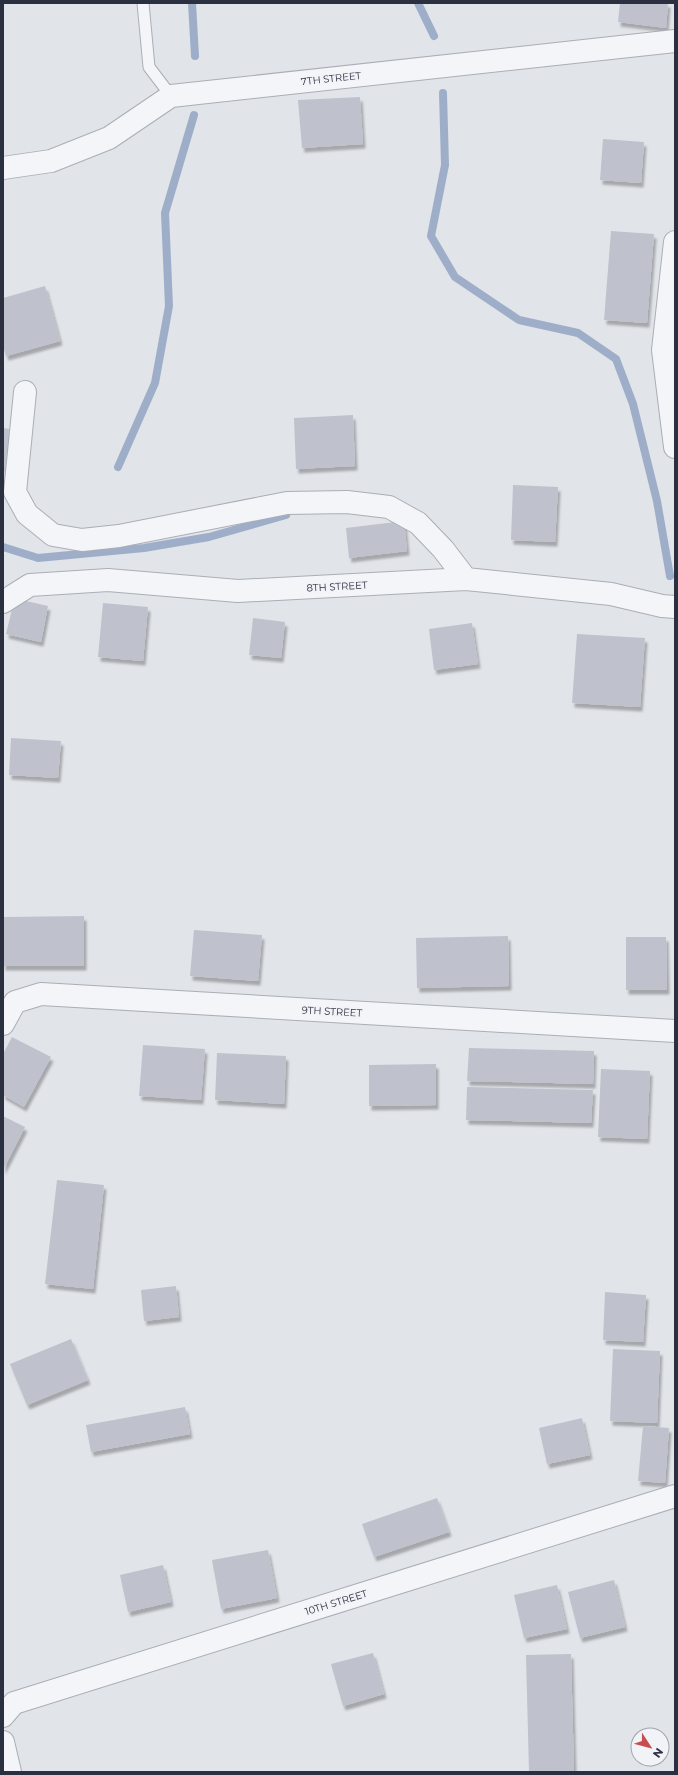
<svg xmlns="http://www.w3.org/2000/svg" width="678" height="1775" viewBox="0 0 678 1775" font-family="Montserrat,sans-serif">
	<defs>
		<filter id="shadow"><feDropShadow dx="2.5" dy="4.5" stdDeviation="1" flood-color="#0004"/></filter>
	</defs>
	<rect width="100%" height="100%" fill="#e1e4e9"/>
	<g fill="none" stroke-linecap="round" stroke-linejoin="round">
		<path stroke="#9eaec8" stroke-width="8" d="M192,3L195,56
			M418,3L434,36
			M443,93L445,165L431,236L455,277L519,320L578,333L616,359L633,404L657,501L670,576
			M118,467L155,383L169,306L165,213L194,115
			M3,547L38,558L144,548L209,537L286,515"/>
	</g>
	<path fill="#bfc2cc" filter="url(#shadow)" d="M620,3H668L666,28L618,22Z
		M360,97L363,144L302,148L298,100Z
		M603,139L644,142L641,183L600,180Z
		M611,231L654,234L647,323L604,320Z
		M45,286L60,341L6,356L3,346V298Z
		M353,415L355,466L296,469L294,418Z
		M3,428L9,429L5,471H3Z
		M513,485L558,487L555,542L511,540Z
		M404,521L407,551L349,558L346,528Z
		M26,601L48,606L41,642L6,634L12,609Z
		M103,603L148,607L143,661L98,657Z
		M253,618L285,622L281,658L249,655Z
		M472,623L478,664L434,670L429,629Z
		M577,634L645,638L640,707L572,703Z
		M11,738L61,741L58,778L9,775Z
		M84,916V966H3L4,917Z
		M194,930L262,935L258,981L190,976Z
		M508,936L509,986L417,988L416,938Z
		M626,937H666L667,990H626Z
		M12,1037L51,1057L24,1107L3,1095V1054Z
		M143,1045L205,1049L201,1100L139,1096Z
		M469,1048L594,1051L593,1084L467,1081Z
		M217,1053L286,1056L284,1104L215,1100Z
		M436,1064V1105L369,1106V1065Z
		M601,1069L650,1071L647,1139L598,1137Z
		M467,1087L593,1090L591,1123L466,1120Z
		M3,1116L25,1127L3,1170Z
		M57,1180L104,1185L93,1289L45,1284Z
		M176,1286L179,1317L144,1321L141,1290Z
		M605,1292L646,1295L643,1342L603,1340Z
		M71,1339L88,1380L27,1405L10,1364Z
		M613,1349L660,1351L657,1423L610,1421Z
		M185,1407L190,1434L91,1452L86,1425Z
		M582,1418L590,1455L547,1464L539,1428Z
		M643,1426L669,1428L665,1483L638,1481Z
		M437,1498L449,1532L374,1557L362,1524Z
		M268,1550L277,1598L221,1609L212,1560Z
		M163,1565L171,1602L128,1612L120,1575Z
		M614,1580L625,1627L580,1638L568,1592Z
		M557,1585L567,1629L524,1638L514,1595Z
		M373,1653L384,1694L343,1706L331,1664Z
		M571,1654L574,1772H529L526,1655Z"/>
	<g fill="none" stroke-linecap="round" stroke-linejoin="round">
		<defs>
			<path id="service" d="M143,3L149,67L171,96"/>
			<path id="minor" d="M3,168L51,161L109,138L171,96L675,41
				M675,242L663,350L675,447
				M25,392L15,492L27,514L53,535L82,540L119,536L287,503L347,502L389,507L418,523L443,549L466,579
				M3,602L30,585L108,580L238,591L466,579L611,594L662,606L675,607
				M3,1024L15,1002L41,994L675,1031
				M3,1716L14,1703L675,1496
				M3,1742L10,1772"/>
		</defs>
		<use href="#service" stroke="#aaaeb6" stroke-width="13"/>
		<use href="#minor" stroke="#aaaeb6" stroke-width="24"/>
		<use href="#service" stroke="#f4f5f8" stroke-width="11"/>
		<use href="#minor" stroke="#f4f5f8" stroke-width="22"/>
	</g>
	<g text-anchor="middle" stroke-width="3" stroke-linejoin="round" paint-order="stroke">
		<g font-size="10" fill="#2a3040" stroke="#f1f3f7">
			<text transform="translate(331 78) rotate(-6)" y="4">7TH STREET</text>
			<text transform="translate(337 586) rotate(-3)" y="4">8TH STREET</text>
			<text transform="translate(332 1011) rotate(3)" y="4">9TH STREET</text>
			<text transform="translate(336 1602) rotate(-17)" y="4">10TH STREET</text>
		</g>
	</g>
	<rect width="678" height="1775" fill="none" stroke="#2a3040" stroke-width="8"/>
	<g transform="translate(650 1747) rotate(126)"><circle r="19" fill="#f1f3f7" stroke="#a1a5ae"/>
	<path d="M0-3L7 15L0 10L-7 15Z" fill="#c94c51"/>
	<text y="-6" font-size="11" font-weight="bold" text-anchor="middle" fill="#2a3040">N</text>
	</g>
</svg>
